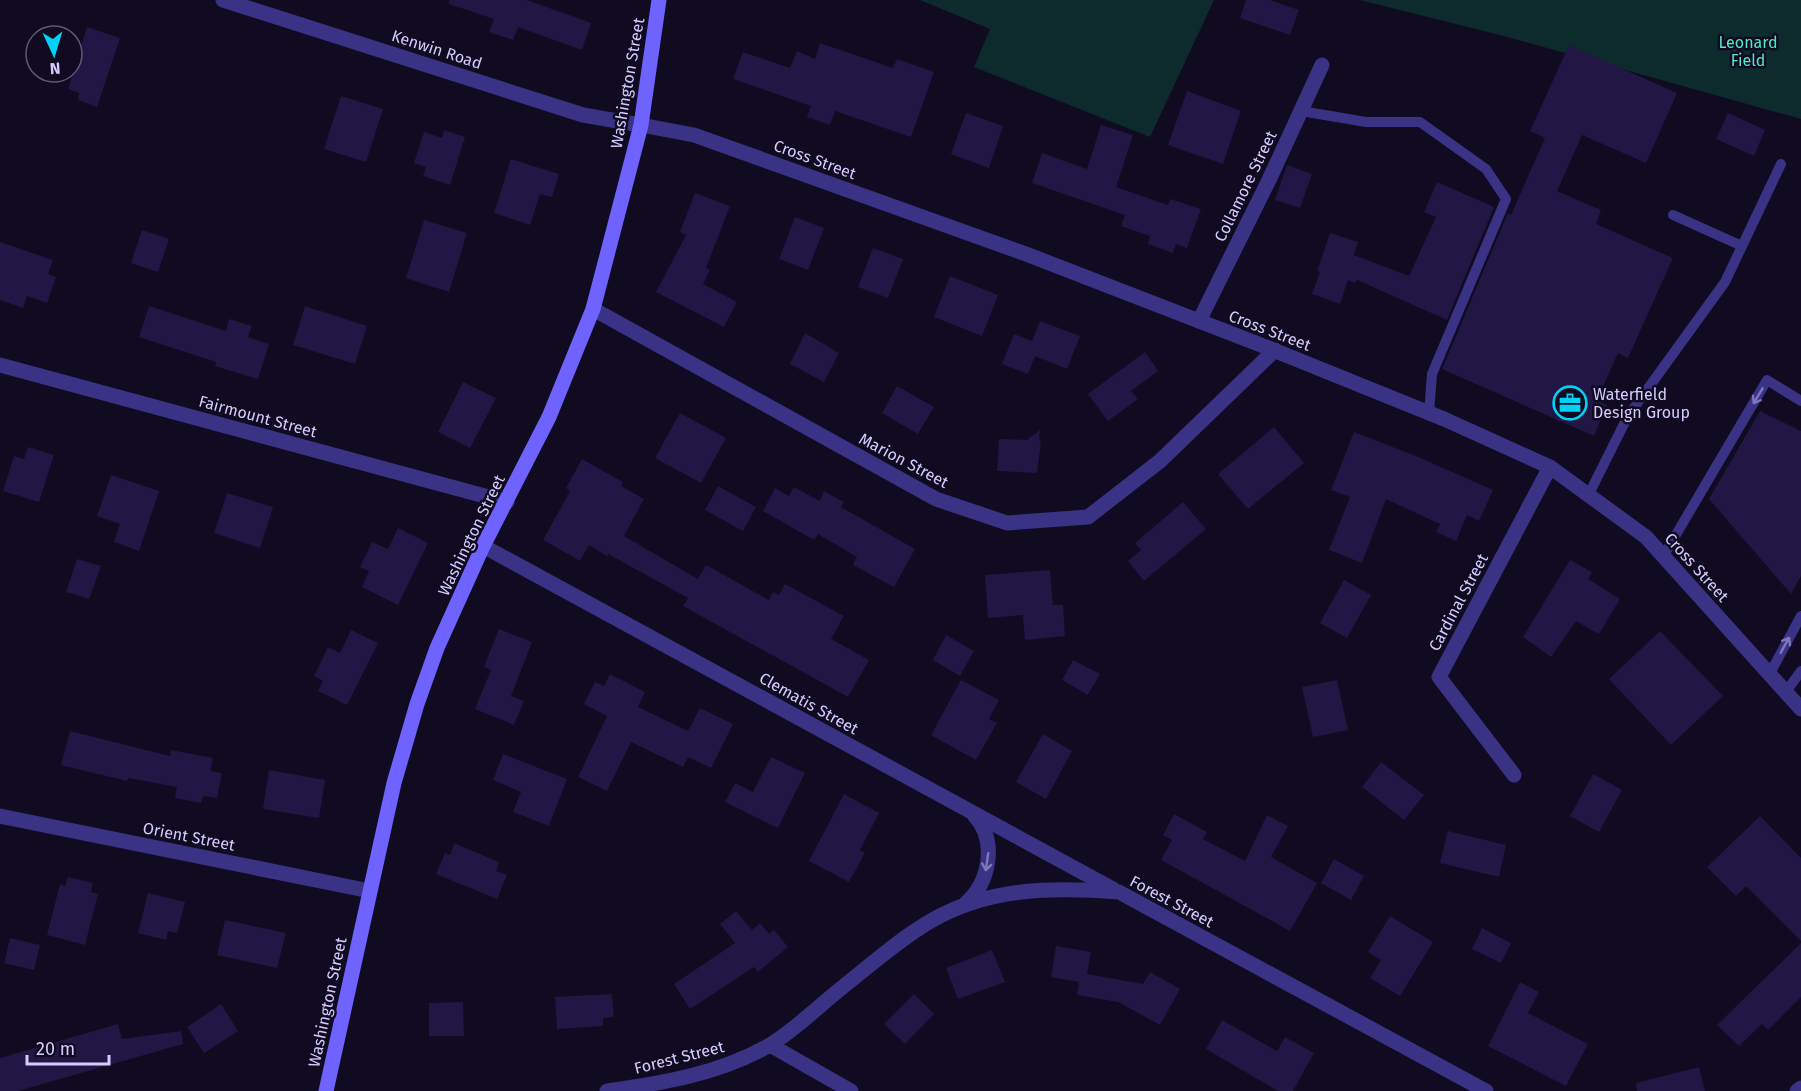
<svg xmlns="http://www.w3.org/2000/svg" width="1801" height="1091" viewBox="0 0 1801 1091" font-family="'Fira Sans',sans-serif">
	<rect width="100%" height="100%" fill="#100b21"/>
	<path fill="#0e2b2c" d="M920,0H1214L1150,137L974,67L990,29Z
		M1360,0H1801V119L1504,36Z"/>
	<path fill="#211644" d="M449,0H527L591,23L582,50L518,27L513,40L489,32L494,19L449,4Z
		M1246,0H1270L1299,10L1290,35L1240,18Z
		M87,27L120,38L97,107L78,100L79,93L68,89Z
		M820,43L893,68L897,59L934,72L911,137L835,111L830,125L807,117L811,106L733,79L743,52L790,68L797,51L815,59Z
		M1569,45L1677,93L1646,163L1582,135L1557,191L1601,210L1596,224L1673,258L1628,358L1618,353L1597,400L1607,405L1594,436L1442,369L1508,213L1511,215L1545,138L1530,131Z
		M1187,91L1241,111L1223,164L1168,145Z
		M341,96L383,109L366,162L324,149Z
		M966,113L1003,126L989,168L951,154Z
		M1728,113L1765,130L1754,156L1716,139Z
		M1101,125L1133,135L1116,187L1168,205L1170,199L1201,209L1187,248L1176,244L1173,253L1148,244L1150,236L1121,226L1125,215L1032,183L1042,153L1087,169Z
		M444,130L465,137L450,185L423,176L426,167L414,163L424,132L442,138Z
		M511,159L559,174L552,197L540,194L530,225L494,213Z
		M1287,165L1312,174L1300,208L1275,200Z
		M1437,182L1494,207L1447,320L1357,280L1355,283L1348,280L1340,304L1312,294L1320,272L1317,271L1330,233L1358,242L1354,255L1409,276L1436,217L1424,212Z
		M695,193L730,206L706,268L710,270L703,284L737,302L724,327L656,292L686,235L680,232Z
		M795,217L824,228L808,270L779,259Z
		M424,220L467,233L449,292L406,278Z
		M142,230L169,239L158,272L131,263Z
		M0,242L53,260L48,274L56,277L47,303L27,296L23,308L0,300Z
		M873,248L903,259L888,298L858,287Z
		M950,276L998,295L982,336L934,317Z
		M149,306L226,331L229,319L252,326L248,337L269,344L258,379L215,366L216,362L139,337Z
		M305,306L367,326L355,364L293,345Z
		M1040,321L1080,336L1067,369L1035,356L1028,374L1002,364L1014,334L1032,341Z
		M805,333L839,353L824,382L790,364Z
		M1145,352L1158,371L1131,391L1138,399L1108,421L1088,394Z
		M463,382L496,398L470,448L438,432Z
		M897,386L934,407L918,434L882,413Z
		M1760,411L1801,431V576L1791,594L1709,499Z
		M680,413L726,438L701,483L655,458Z
		M1274,427L1304,463L1248,509L1218,474Z
		M1040,430L1039,441H1041L1037,473L997,471L999,439L1027,440Z
		M1354,432L1416,456L1493,490L1479,521L1467,515L1456,541L1436,532L1440,524L1386,499L1362,563L1329,550L1350,497L1331,490Z
		M28,447L54,455L39,502L3,491L14,456L24,459Z
		M582,459L623,482L621,486L644,499L624,536L698,579L706,565L769,600L773,592L779,595L785,584L844,616L831,639L869,660L848,697L683,606L688,598L608,554L607,556L589,545L580,561L543,540L570,491L566,488Z
		M111,475L159,491L139,551L114,542L120,524L97,516Z
		M718,486L756,507L743,531L705,510Z
		M794,487L820,501L824,491L844,502L841,507L915,549L894,587L853,565L857,557L818,534L814,540L763,511L775,488L789,496Z
		M227,493L273,507L260,548L214,533Z
		M1183,502L1206,529L1144,581L1128,561L1141,550L1135,543Z
		M398,528L428,543L398,605L362,587L369,571L360,567L372,542L388,549Z
		M77,559L101,566L89,599L66,592Z
		M1570,560L1592,572L1588,579L1620,599L1599,634L1576,621L1551,657L1523,637Z
		M1050,570L1053,605H1063L1065,636L1025,640L1023,615L988,618L985,575Z
		M1344,580L1371,595L1347,638L1320,623Z
		M499,629L532,642L511,696L524,701L514,725L475,709L491,670L484,667Z
		M351,630L378,643L347,705L318,691L323,681L314,676L328,647L340,653Z
		M1660,631L1723,696L1671,745L1609,679Z
		M946,635L974,651L960,676L933,660Z
		M1073,660L1100,674L1088,695L1062,680Z
		M610,674L645,692L638,707L688,731L700,708L733,724L711,768L688,757L683,767L631,742L607,791L578,777L607,716L584,704L595,682L604,686Z
		M961,680L999,700L989,719L997,723L976,760L931,735Z
		M1337,680L1348,730L1313,737L1302,687Z
		M70,731L170,756L171,750L213,758L210,771L222,773L217,798L203,796L201,803L175,798L177,787L128,778L127,781L61,765Z
		M1043,734L1072,751L1046,799L1016,782Z
		M503,754L567,779L549,826L513,812L521,792L493,780Z
		M771,757L805,773L778,828L725,802L735,783L753,792Z
		M1381,762L1424,795L1404,820L1362,787Z
		M269,770L325,780L319,818L263,809Z
		M1593,774L1622,790L1599,832L1570,816Z
		M844,794L879,813L860,850L865,853L849,882L809,861Z
		M1174,814L1207,832L1203,839L1245,861L1267,815L1288,826L1271,857L1317,883L1290,931L1161,860L1172,840L1163,835Z
		M1760,816L1801,858V941L1746,886L1736,896L1707,867Z
		M1448,831L1506,845L1499,877L1440,863Z
		M454,843L499,862L496,871L507,875L497,899L436,874L445,853L450,855Z
		M1334,859L1364,876L1351,900L1321,883Z
		M68,877L93,883L91,892L98,894L85,945L47,935L60,884L65,886Z
		M148,893L185,902L177,933L168,931L166,940L138,933Z
		M736,911L752,930L760,923L769,934L774,930L788,947L758,972L754,967L690,1009L674,984L735,943L720,924Z
		M1390,916L1433,942L1400,996L1370,978L1381,960L1368,952Z
		M225,920L286,933L277,968L217,955Z
		M1482,928L1511,943L1501,963L1472,949Z
		M10,938L40,945L34,970L4,963Z
		M1801,943V997L1768,1030L1762,1024L1739,1046L1717,1025Z
		M1056,946L1091,952L1087,974L1143,984L1150,972L1180,989L1160,1025L1118,1002L1077,995L1079,982L1051,977Z
		M992,950L1005,982L958,999L946,968Z
		M1520,982L1539,992L1528,1013L1588,1044L1566,1086L1488,1046Z
		M612,994L614,1017L603,1018V1026L557,1029L555,997Z
		M914,994L934,1014L905,1044L884,1024Z
		M463,1002L464,1036H429V1003Z
		M221,1004L238,1031L204,1053L187,1027Z
		M1222,1020L1277,1051L1285,1037L1314,1053L1293,1091H1278L1206,1049Z
		M118,1024L122,1039L181,1031L183,1044L18,1091H0V1058Z
		M1699,1067L1705,1091H1637L1636,1083Z"/>
	<g fill="none" stroke-linecap="round" stroke-linejoin="round">
		<path stroke="#393285" stroke-width="10" d="M1301,111L1366,122H1420L1486,169L1506,199L1432,374L1429,413
			M1673,215L1742,246
			M1589,494L1628,416L1725,282L1781,164
			M1664,555L1767,380L1801,401
			M1769,675L1801,616
			M1785,693L1801,671"/>
		<path stroke="#393285" stroke-width="15" d="M223,0L583,115L641,125
			M593,309L936,499L1007,523L1088,517L1160,461L1275,350
			M1199,321L1269,180L1322,65
			M0,365L507,502
			M483,546L1113,889
			M1514,775L1439,677L1550,467
			M0,816L370,891
			M964,905C990,883 998,841 974,815
			M770,1045L851,1091
			M607,1091C663,1083 718,1074 768,1046C790,1034 818,1007 839,990C868,967 897,941 929,922C988,887 1053,887 1119,892L1486,1091
			M1797,1091L1801,1088"/>
		<path stroke="#393285" stroke-width="15" d="M641,125L694,135L1026,254L1261,345L1444,419L1550,467L1646,537L1801,709"/>
		<path stroke="#6e63ff" stroke-width="15" d="M326,1091L394,783L417,704L437,648L483,546L549,417L593,309L641,125L659,0"/>
	</g>
	<defs><path id="oneway-shaft" d="M-6 0H5M1.5-3L5.5 0L1.5 3" fill="none" stroke-width="1.6" stroke-linecap="round" stroke-linejoin="round" transform="scale(1.5)"/></defs>
	<g stroke="#7f77bc">
		<use href="#oneway-shaft" transform="translate(1758 396) rotate(121)"/>
		<use href="#oneway-shaft" transform="translate(1785 645) rotate(-61)"/>
		<use href="#oneway-shaft" transform="translate(987 862) rotate(98)"/>
	</g>
	<defs>
		<symbol id="office-ring" viewBox="-11 -11 22 22"><circle r="9.5" fill="#100b21" stroke="#00d1f7" stroke-width="1.5"/><path d="M-6-3h4V-5.5h4V-3h4V5H-6ZM-1-4.5V-3h2v-1.5ZM-6 0V1H6V0Z" fill="#00d1f7"/></symbol>
	</defs>
	<g fill-rule="evenodd">
		<use href="#office-ring" x="1551" y="384" width="38" height="38"/>
	</g>
	<g text-anchor="middle" stroke-width="5" stroke-linejoin="round" paint-order="stroke">
		<g font-size="16" fill="#4ee9ca" stroke="#100b21">
			<text x="1748" y="48">Leonard<tspan x="1748" dy="18">Field</tspan></text>
		</g>
		<g font-size="16" fill="#d4ccff" stroke="#100b21">
			<text transform="translate(437 49) rotate(18)" y="6">Kenwin Road</text>
			<text transform="translate(627 83) rotate(-80)" y="6">Washington Street</text>
			<text transform="translate(815 159) rotate(20)" y="6">Cross Street</text>
			<text transform="translate(1245 186) rotate(-64)" y="6">Collamore Street</text>
			<text transform="translate(1270 330) rotate(21)" y="6">Cross Street</text>
			<text transform="translate(258 416) rotate(15)" y="6">Fairmount Street</text>
			<text transform="translate(904 460) rotate(28)" y="6">Marion Street</text>
			<text transform="translate(471 535) rotate(-64)" y="6">Washington Street</text>
			<text transform="translate(1697 567) rotate(48)" y="6">Cross Street</text>
			<text transform="translate(1458 602) rotate(-62)" y="6">Cardinal Street</text>
			<text transform="translate(809 703) rotate(29)" y="6">Clematis Street</text>
			<text transform="translate(189 836) rotate(11)" y="6">Orient Street</text>
			<text transform="translate(1172 901) rotate(28)" y="6">Forest Street</text>
			<text transform="translate(327 1002) rotate(-78)" y="6">Washington Street</text>
			<text transform="translate(679 1057) rotate(-14)" y="6">Forest Street</text>
		</g>
		<g font-size="16" fill="#d4ccff" stroke="#100b21" text-anchor="start">
			<text x="1593" y="400">Waterfield<tspan x="1593" dy="18">Design Group</tspan></text>
		</g>
	</g>
	<g transform="translate(54 54) rotate(176)"><circle r="28" fill="#100b21" stroke="#5e587a" stroke-width="1.5"/>
	<path d="M0-4.5L10 22L0 15L-10 22Z" fill="#00d1f7"/>
	<text y="-9" font-size="16" font-weight="bold" text-anchor="middle" fill="#d4ccff">N</text>
	</g>
	<path d="M27 1055v9h82v-9" fill="none" stroke="#d4ccff" stroke-width="3"/>
	<text x="36" y="1055" font-size="18" fill="#d4ccff" stroke="#100b21" stroke-width="4.5" paint-order="stroke">20 m</text>
</svg>
